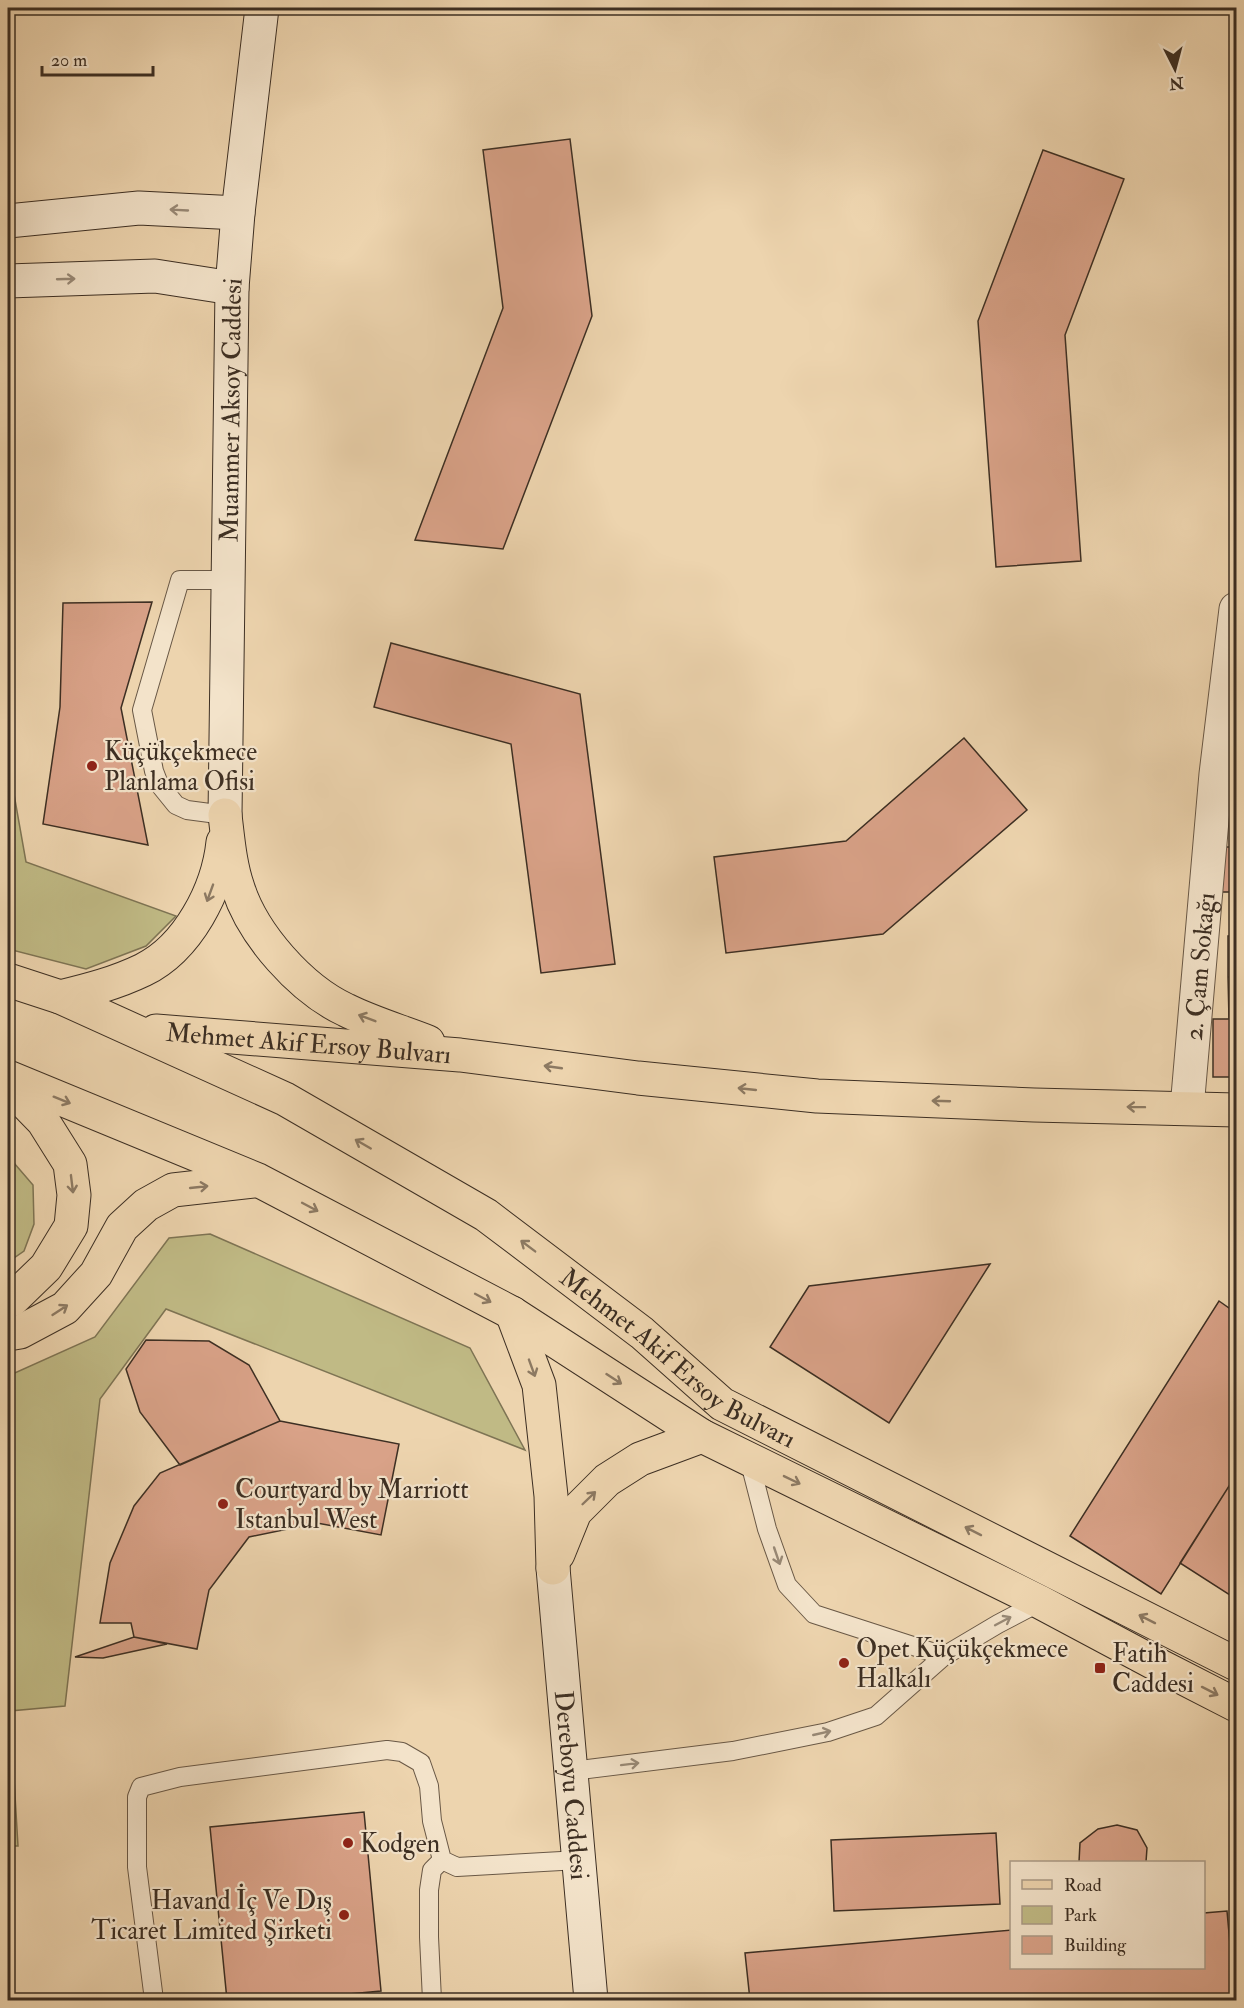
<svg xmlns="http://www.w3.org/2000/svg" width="1244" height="2008" viewBox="0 0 1244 2008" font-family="'IM FELL Double Pica',serif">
	<rect width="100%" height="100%" fill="#edd4ae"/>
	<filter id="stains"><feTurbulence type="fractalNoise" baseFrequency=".00333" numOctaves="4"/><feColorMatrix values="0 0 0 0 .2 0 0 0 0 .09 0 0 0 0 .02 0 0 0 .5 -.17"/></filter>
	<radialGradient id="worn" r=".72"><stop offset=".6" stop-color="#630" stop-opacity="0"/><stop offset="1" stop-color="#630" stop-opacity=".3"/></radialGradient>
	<path fill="#c0ba85" stroke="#7e7454" stroke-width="1.5" d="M8,792L14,794L26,862L176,916L146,946L86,969L8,949Z
		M8,1156L33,1185L34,1224L24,1251L8,1262Z
		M210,1234L470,1348L525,1450L166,1309L100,1399L65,1706L10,1711L18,1846H8V1376L95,1337L169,1238Z"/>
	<path fill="#d9a288" stroke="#3d2f23" stroke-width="1.5" d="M570,139L592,316L503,549L415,540L503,308L483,150Z
		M1043,150L1124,179L1065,335L1081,561L996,567L978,321Z
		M152,602L121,708L148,845L43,824L60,707L63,603Z
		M391,643L580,694L615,964L541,973L511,744L374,707Z
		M964,738L1027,810L883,934L726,953L714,857L846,841Z
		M1221,847H1236V892H1221Z
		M1228,936H1236V977H1228Z
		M1228,977H1236V1019H1229Z
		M1213,1019H1236V1077H1213Z
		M990,1264L889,1423L770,1347L809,1286Z
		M1219,1301L1236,1313V1475L1161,1594L1070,1536Z
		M146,1340L209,1341L249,1365L280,1421L180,1465L140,1412L126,1369Z
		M280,1421L399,1444L381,1535L317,1523L249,1537L209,1590L197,1649L134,1637L131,1623H100L110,1563L134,1506L160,1473Z
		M1236,1475V1599L1180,1563Z
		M134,1637L167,1644L103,1658L75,1657Z
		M364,1812L381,1991L284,2000H227L210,1827Z
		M1117,1825L1137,1830L1147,1848L1146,1862H1079L1080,1843L1098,1829Z
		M996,1833L1000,1904L834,1911L831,1840Z
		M1227,1911L1235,2000H750L745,1953L1012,1930V1968H1204V1913Z"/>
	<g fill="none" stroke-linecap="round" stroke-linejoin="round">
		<defs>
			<path id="lane" d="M225,815L187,810L176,805L159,784L154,771L142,710L180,580H227
				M749,1459L767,1529L787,1585L814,1614L944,1656
				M572,1771L733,1751L828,1732L876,1716L944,1656L998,1624L1040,1602
				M442,1860L457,1867L579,1860
				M154,2000L137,1867V1797L141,1787L180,1777L387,1750L402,1752L421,1763L429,1786L432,1821L442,1860
				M432,2000L429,1937V1890L432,1870L442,1860"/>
			<g id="street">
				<path id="s1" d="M1187,1108L1216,774L1236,609"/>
			</g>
			<g id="secondary">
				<path d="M8,221L139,208L238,213"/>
				<path d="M8,281L155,276L232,288"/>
				<path id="s2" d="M225,815L232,288L238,213L262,8"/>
				<path id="s3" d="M553,1568L591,2000"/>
			</g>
			<g id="primary">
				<path d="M225,815C228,840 230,865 238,888C253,935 301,989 346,1010C372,1023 400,1031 428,1042"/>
				<path id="s4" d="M8,980L60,997L285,1099L486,1215L642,1333L722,1404L1236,1664"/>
				<path d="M60,997C89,990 116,983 143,970C188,948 218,890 223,842"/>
				<path id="s5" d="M156,1031L460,1055L638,1078L817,1096L1034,1105L1236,1110"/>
				<path d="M8,1077L258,1180L512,1313L702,1436L1040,1602L1160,1666L1236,1705"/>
				<path d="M8,1085L43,1121L70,1164L74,1195L71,1226L46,1267L12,1300L8,1301"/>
				<path d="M512,1313L539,1385L551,1496L553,1568"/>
				<path d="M8,1334L20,1332L65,1308L96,1274L122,1227L146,1205L173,1190L253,1181"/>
				<path d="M558,1554L575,1512L607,1480L640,1459L702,1436"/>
			</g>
		</defs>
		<use href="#lane" stroke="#695846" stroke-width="20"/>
		<use href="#street" stroke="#695846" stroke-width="35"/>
		<use href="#secondary" stroke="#3d2f23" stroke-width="35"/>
		<use href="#primary" stroke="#3d2f23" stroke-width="35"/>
		<use href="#lane" stroke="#f3e3ca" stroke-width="18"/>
		<use href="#street" stroke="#f3e3ca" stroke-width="33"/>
		<use href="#secondary" stroke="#f3e3ca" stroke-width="33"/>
		<use href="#primary" stroke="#edd4ae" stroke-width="33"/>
	</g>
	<defs><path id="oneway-shaft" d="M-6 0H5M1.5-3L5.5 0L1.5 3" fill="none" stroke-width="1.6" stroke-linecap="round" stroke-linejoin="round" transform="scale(1.5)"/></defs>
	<g stroke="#988976">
		<use href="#oneway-shaft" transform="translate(179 210) rotate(-177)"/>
		<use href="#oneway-shaft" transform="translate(66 279) rotate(-2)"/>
		<use href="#oneway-shaft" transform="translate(777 1556) rotate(71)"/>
		<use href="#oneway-shaft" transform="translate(1003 1621) rotate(-28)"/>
		<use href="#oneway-shaft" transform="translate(822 1733) rotate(-13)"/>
		<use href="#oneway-shaft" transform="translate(630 1764) rotate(-7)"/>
	</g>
	<g stroke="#8c7962">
		<use href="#oneway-shaft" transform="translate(210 893) rotate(110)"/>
		<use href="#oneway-shaft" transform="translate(367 1018) rotate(-159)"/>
		<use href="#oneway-shaft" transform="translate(553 1067) rotate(-172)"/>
		<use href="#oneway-shaft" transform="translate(747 1089) rotate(-174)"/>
		<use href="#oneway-shaft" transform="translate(62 1100) rotate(22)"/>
		<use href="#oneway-shaft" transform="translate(941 1101) rotate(-178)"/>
		<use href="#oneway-shaft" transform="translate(1136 1107) rotate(-179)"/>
		<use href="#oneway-shaft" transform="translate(363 1144) rotate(-150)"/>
		<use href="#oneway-shaft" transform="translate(72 1184) rotate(83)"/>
		<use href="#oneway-shaft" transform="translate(199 1187) rotate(-6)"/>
		<use href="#oneway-shaft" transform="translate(310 1207) rotate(28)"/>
		<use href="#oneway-shaft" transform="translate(528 1246) rotate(-143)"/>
		<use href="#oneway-shaft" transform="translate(483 1298) rotate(28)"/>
		<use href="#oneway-shaft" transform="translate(60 1310) rotate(-33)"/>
		<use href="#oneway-shaft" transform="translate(532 1368) rotate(70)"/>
		<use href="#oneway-shaft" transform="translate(614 1379) rotate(33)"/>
		<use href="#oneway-shaft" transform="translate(792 1480) rotate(26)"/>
		<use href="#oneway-shaft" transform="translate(589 1498) rotate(-44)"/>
		<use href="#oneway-shaft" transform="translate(973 1531) rotate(-153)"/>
		<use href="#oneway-shaft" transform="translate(1147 1619) rotate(-153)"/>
		<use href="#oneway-shaft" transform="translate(1210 1691) rotate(27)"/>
	</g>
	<g fill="#8f2418" stroke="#f3e3ca" stroke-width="2">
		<circle cx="92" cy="766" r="6"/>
		<circle cx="223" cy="1504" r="6"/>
		<circle cx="844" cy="1663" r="6"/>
		<rect x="1094" y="1662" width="12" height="12" rx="3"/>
		<circle cx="348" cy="1843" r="6"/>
		<circle cx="344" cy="1915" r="6"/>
	</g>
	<g text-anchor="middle" stroke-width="4.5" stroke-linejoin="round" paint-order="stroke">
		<g font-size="26" fill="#3d2f23" stroke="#f3e3ca">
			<text dy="9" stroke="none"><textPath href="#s2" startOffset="405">Muammer Aksoy Caddesi</textPath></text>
			<text dy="9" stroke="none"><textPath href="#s1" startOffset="142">2. Çam Sokağı</textPath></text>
			<text dy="9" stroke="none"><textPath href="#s5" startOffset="153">Mehmet Akif Ersoy Bulvarı</textPath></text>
			<text dy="9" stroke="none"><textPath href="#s4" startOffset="774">Mehmet Akif Ersoy Bulvarı</textPath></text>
			<text dy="9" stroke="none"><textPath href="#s3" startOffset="218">Dereboyu Caddesi</textPath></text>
		</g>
		<g font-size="26" fill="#3d2f23" stroke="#f3e3ca" text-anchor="start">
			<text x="104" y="760">Küçükçekmece<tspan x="104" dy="30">Planlama Ofisi</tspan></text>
			<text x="235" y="1498">Courtyard by Marriott<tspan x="235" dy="30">Istanbul West</tspan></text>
			<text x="856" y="1657">Opet Küçükçekmece<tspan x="856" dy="30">Halkalı</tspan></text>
			<text x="1112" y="1662">Fatih<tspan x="1112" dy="30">Caddesi</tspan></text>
			<text x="360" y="1852">Kodgen</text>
			<text x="332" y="1909" text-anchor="end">Havand İç Ve Dış<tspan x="332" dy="30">Ticaret Limited Şirketi</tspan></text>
		</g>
	</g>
	<rect width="1244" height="2008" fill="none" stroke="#edd4ae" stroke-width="30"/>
	<rect x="9" y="9" width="1226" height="1990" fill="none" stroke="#3d2f23" stroke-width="3"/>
	<rect x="15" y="15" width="1214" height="1978" fill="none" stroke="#3d2f23" stroke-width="1.5"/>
	<rect x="1010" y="1861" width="195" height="108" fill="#f3e3ca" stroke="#aa9b87" stroke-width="1.5"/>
	<rect x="1022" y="1880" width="30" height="9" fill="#edd4ae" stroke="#aa9b87" stroke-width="1.5"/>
	<text x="1064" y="1891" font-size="18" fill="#3d2f23">Road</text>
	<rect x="1022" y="1906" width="30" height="18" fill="#c0ba85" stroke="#aa9b87" stroke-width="1.5"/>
	<text x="1064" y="1921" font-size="18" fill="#3d2f23">Park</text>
	<rect x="1022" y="1936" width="30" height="18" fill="#d9a288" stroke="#aa9b87" stroke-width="1.5"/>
	<text x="1064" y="1951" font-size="18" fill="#3d2f23">Building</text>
	<g transform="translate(1175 69) rotate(174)" stroke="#f3e3ca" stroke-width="4.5" paint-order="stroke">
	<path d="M0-4.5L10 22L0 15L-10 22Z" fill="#3d2f23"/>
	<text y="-9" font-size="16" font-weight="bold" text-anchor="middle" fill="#3d2f23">N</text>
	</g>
	<path d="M42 66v9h111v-9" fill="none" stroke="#3d2f23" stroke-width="3"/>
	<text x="51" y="66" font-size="18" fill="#3d2f23" stroke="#f3e3ca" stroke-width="4.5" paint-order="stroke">20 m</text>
	<rect width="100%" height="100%" filter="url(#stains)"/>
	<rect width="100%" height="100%" fill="url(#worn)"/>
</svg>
